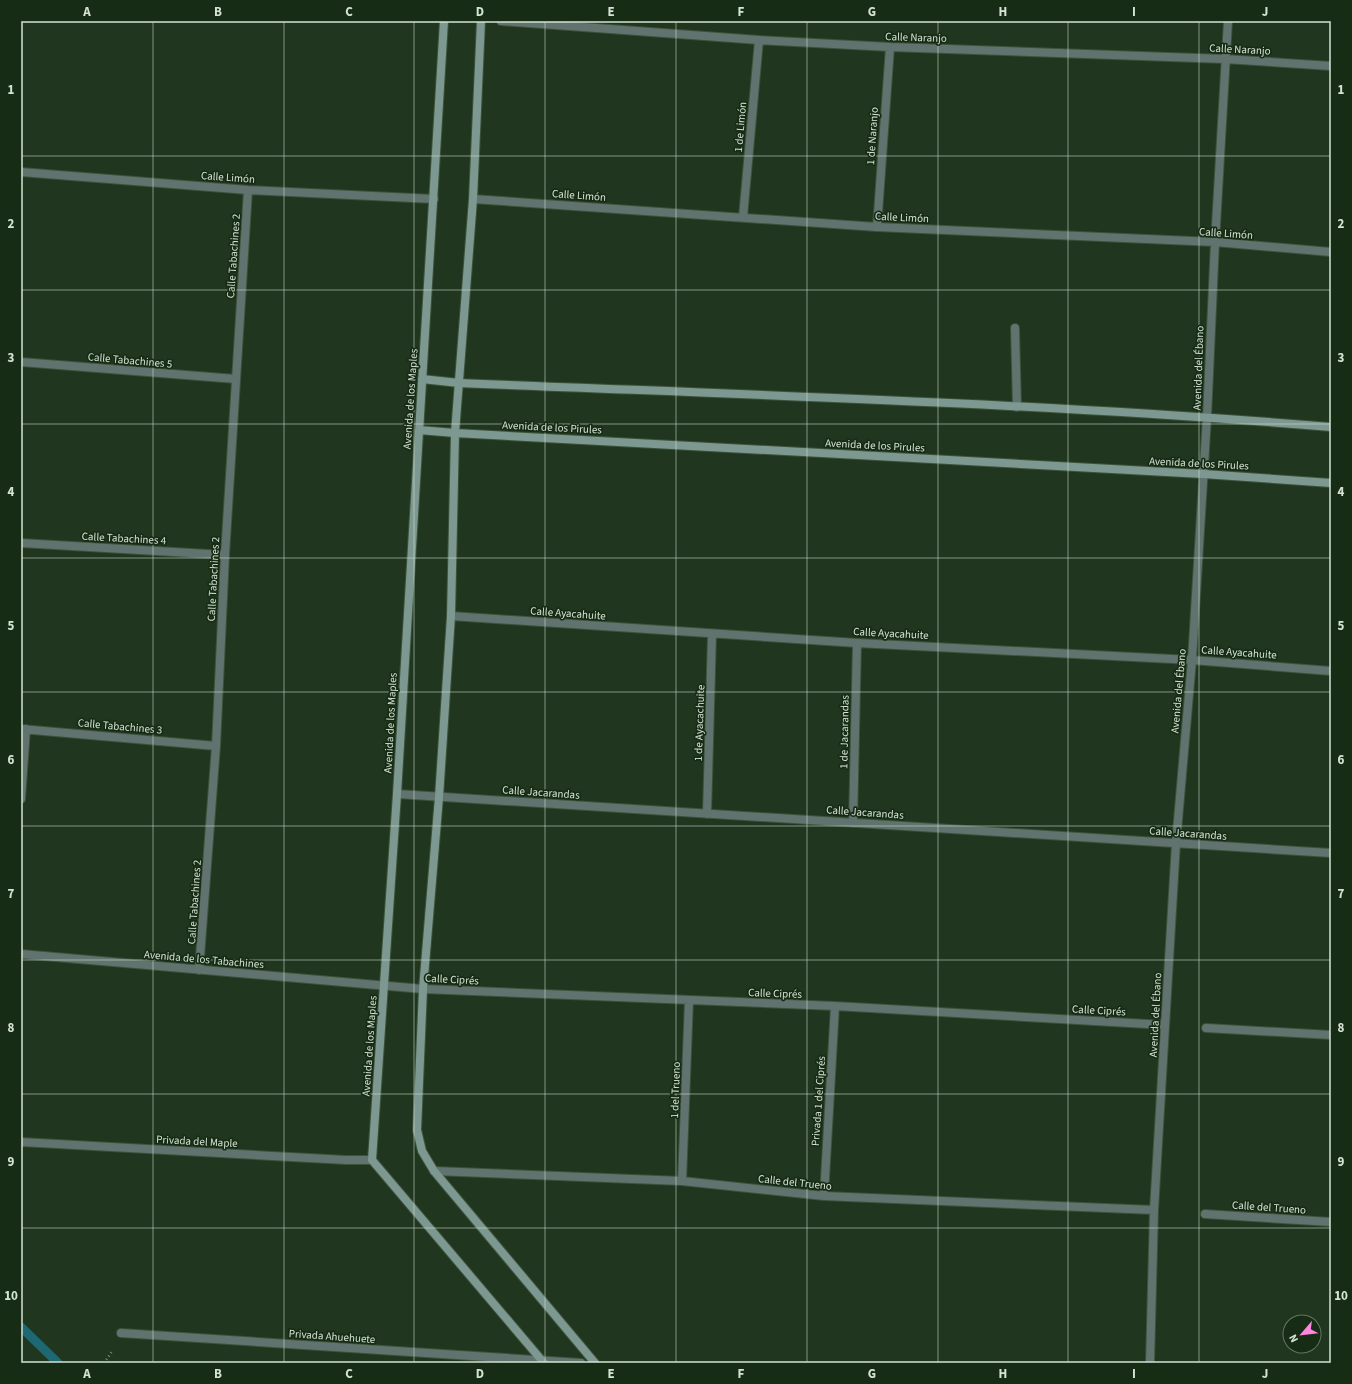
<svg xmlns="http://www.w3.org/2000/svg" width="1352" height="1384" viewBox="0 0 1352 1384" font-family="'Source Sans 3',sans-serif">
	<rect width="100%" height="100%" fill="#20361f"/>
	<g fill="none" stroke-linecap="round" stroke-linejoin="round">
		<path stroke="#1d6872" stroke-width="9" d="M21,1327L58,1363"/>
		<defs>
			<path id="lane" d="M1015,328L1017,407"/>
			<path id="street" d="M501,21L759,40L890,47L1225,59L1331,66
				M21,172L248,190L434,199
				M473,199L877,227L1215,242L1331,252
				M743,217L759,40
				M877,227L890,47
				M21,362L236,379
				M21,543L225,555
				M451,616L857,643L1192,660L1331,671
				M21,729L216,746
				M397,794L1331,853
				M21,799L26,729
				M707,814L712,634
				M853,823L857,643
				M21,954L423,989L835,1006L1165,1025
				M199,970L216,746L225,555L248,190
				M1206,1028L1331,1035
				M21,1142L346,1160H372
				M434,1171L682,1181L824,1196L1154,1210
				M682,1181L689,1000
				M824,1196L835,1006
				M1205,1214L1331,1222
				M121,1333L581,1363
				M1150,1363L1154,1210L1176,843L1192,660L1207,417L1215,242L1228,21"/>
			<path id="secondary" d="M444,21L397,794L372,1160L544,1363
				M481,21L473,199L455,433L451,616L439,797L423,989L417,1130L422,1151L434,1171L595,1363
				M422,379L459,383C750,395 1041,403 1331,427
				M419,430L455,433L1203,474L1331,483"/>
		</defs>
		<use href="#lane" stroke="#3d523c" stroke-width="10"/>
		<use href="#street" stroke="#3d523c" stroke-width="10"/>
		<use href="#secondary" stroke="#3d523c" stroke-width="10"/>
		<path stroke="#788a77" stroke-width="2.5" stroke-dasharray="1 3" stroke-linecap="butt" d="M104,1363L113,1350"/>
		<use href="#lane" stroke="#61736e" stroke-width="8"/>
		<use href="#street" stroke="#61736e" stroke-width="8"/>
		<use href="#secondary" stroke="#7c9890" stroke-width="8"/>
	</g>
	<path fill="none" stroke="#d5e2d4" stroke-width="1" stroke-opacity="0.55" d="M153,21V1363M284,21V1363M414,21V1363M545,21V1363M676,21V1363M807,21V1363M938,21V1363M1068,21V1363M1199,21V1363M21,156H1331M21,290H1331M21,424H1331M21,558H1331M21,692H1331M21,826H1331M21,960H1331M21,1094H1331M21,1228H1331"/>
	<g text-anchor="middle" stroke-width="3.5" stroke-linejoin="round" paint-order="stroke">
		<g font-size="11" fill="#d5e2d4" stroke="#172c15">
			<text transform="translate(916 37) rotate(2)" y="4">Calle Naranjo</text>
			<text transform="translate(1240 49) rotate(3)" y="4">Calle Naranjo</text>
			<text transform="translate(740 127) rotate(-85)" y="4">1 de Limón</text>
			<text transform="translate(872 136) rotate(-86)" y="4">1 de Naranjo</text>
			<text transform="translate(228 177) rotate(4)" y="4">Calle Limón</text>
			<text transform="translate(579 195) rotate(4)" y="4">Calle Limón</text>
			<text transform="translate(902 217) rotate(3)" y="4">Calle Limón</text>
			<text transform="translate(1226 233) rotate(4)" y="4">Calle Limón</text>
			<text transform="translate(233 256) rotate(-86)" y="4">Calle Tabachines 2</text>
			<text transform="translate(130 360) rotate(5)" y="4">Calle Tabachines 5</text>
			<text transform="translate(1198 368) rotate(-88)" y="4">Avenida del Ébano</text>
			<text transform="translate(410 399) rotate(-86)" y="4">Avenida de los Maples</text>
			<text transform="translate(552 427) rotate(3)" y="4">Avenida de los Pirules</text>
			<text transform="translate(875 445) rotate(3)" y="4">Avenida de los Pirules</text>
			<text transform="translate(1199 463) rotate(3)" y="4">Avenida de los Pirules</text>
			<text transform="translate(124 538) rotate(3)" y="4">Calle Tabachines 4</text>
			<text transform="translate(213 579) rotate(-87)" y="4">Calle Tabachines 2</text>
			<text transform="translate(568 613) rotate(4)" y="4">Calle Ayacahuite</text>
			<text transform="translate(891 633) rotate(3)" y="4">Calle Ayacahuite</text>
			<text transform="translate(1239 652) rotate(4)" y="4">Calle Ayacahuite</text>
			<text transform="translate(1178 691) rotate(-85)" y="4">Avenida del Ébano</text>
			<text transform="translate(390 723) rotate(-87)" y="4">Avenida de los Maples</text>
			<text transform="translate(699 723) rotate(-88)" y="4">1 de Ayacachuite</text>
			<text transform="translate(120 726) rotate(5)" y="4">Calle Tabachines 3</text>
			<text transform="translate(844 732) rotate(-89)" y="4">1 de Jacarandas</text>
			<text transform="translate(541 792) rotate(4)" y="4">Calle Jacarandas</text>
			<text transform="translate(865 812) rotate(4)" y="4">Calle Jacarandas</text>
			<text transform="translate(1188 833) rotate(4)" y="4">Calle Jacarandas</text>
			<text transform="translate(194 902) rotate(-86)" y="4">Calle Tabachines 2</text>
			<text transform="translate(204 959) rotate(5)" y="4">Avenida de los Tabachines</text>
			<text transform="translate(452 979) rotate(3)" y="4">Calle Ciprés</text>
			<text transform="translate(775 993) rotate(2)" y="4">Calle Ciprés</text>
			<text transform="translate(1099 1010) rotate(3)" y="4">Calle Ciprés</text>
			<text transform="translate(1155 1015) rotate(-87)" y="4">Avenida del Ébano</text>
			<text transform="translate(369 1046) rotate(-86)" y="4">Avenida de los Maples</text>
			<text transform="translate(675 1090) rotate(-88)" y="4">1 del Trueno</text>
			<text transform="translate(818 1101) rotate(-86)" y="4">Privada 1 del Ciprés</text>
			<text transform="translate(197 1141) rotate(3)" y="4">Privada del Maple</text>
			<text transform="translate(795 1182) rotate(6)" y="4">Calle del Trueno</text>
			<text transform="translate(1269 1207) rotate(4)" y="4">Calle del Trueno</text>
			<text transform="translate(332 1336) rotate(4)" y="4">Privada Ahuehuete</text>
		</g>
	</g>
	<rect width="1352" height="1384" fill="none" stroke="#172c15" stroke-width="44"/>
	<g transform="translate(1302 1334) rotate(242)"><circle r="19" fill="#172c15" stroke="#637561"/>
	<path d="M0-3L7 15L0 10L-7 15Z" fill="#ff85de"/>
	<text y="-6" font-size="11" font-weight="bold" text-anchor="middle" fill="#d5e2d4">N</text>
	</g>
	<rect x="22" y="22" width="1308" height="1340" fill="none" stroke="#d5e2d4" stroke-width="1.5"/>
	<g font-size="13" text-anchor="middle" font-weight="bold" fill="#d5e2d4">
		<text x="87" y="16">A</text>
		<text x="218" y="16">B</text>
		<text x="349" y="16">C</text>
		<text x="480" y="16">D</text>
		<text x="611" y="16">E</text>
		<text x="741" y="16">F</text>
		<text x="872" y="16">G</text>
		<text x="1003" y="16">H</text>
		<text x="1134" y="16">I</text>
		<text x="1265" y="16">J</text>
		<text x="11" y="94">1</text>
		<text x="1341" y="94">1</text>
		<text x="11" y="228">2</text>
		<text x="1341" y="228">2</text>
		<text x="11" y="362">3</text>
		<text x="1341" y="362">3</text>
		<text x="11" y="496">4</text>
		<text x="1341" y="496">4</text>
		<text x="11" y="630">5</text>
		<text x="1341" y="630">5</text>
		<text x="11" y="764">6</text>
		<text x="1341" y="764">6</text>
		<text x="11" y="898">7</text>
		<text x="1341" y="898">7</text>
		<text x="11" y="1032">8</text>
		<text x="1341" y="1032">8</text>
		<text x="11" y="1166">9</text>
		<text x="1341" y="1166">9</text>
		<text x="11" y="1300">10</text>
		<text x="1341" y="1300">10</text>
		<text x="87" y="1378">A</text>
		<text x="218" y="1378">B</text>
		<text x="349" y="1378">C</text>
		<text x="480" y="1378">D</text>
		<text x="611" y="1378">E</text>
		<text x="741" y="1378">F</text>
		<text x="872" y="1378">G</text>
		<text x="1003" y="1378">H</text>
		<text x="1134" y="1378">I</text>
		<text x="1265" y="1378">J</text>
	</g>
</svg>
